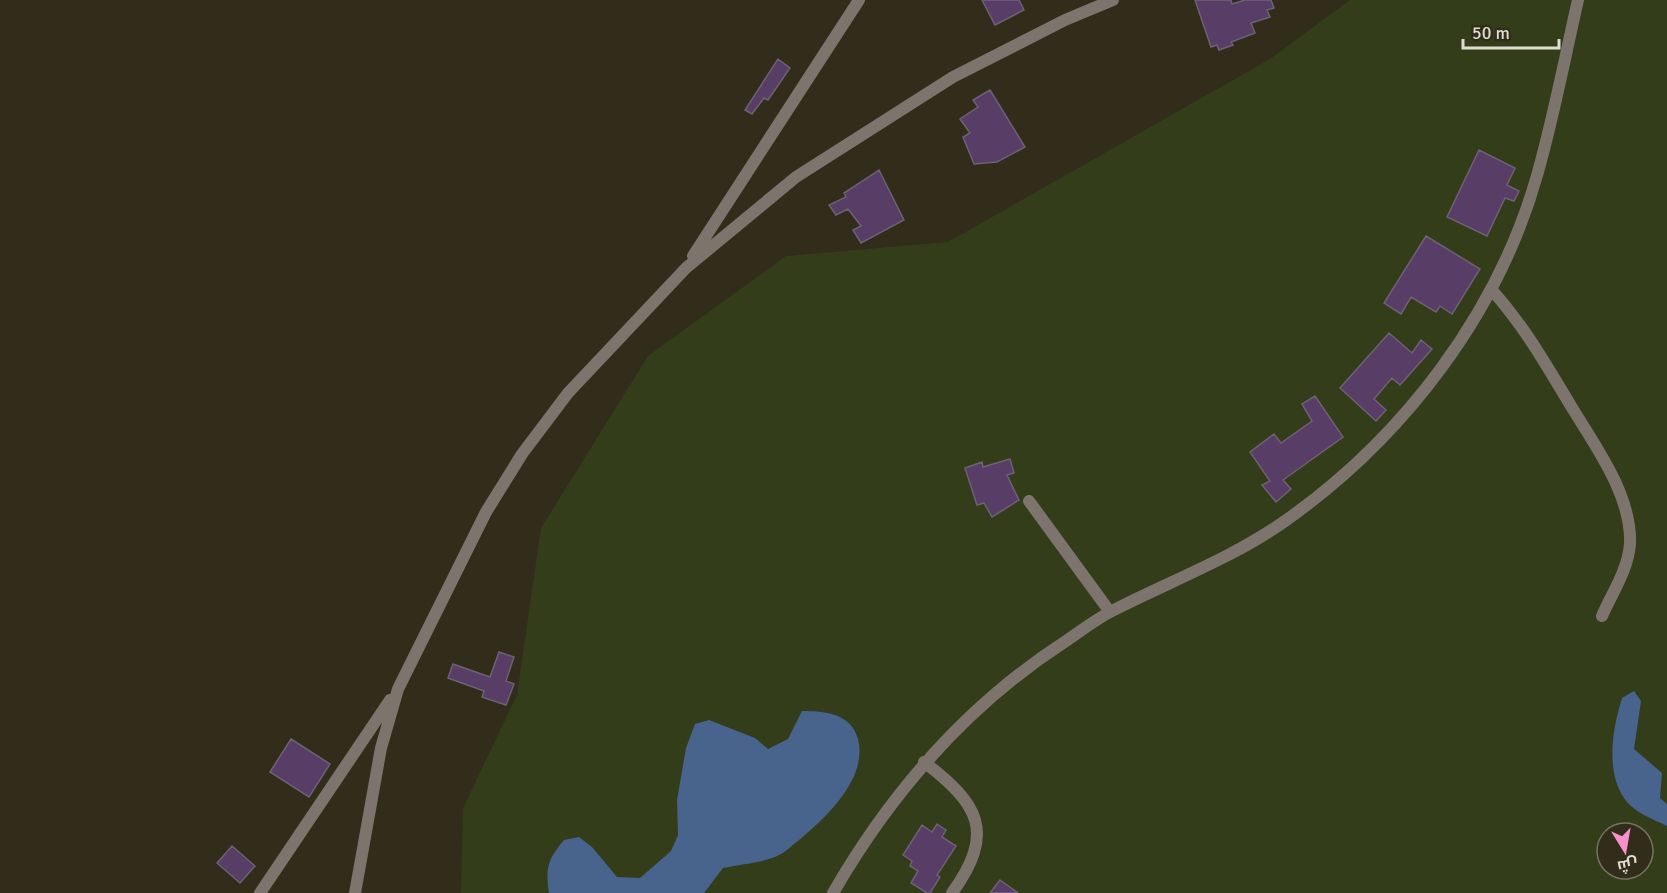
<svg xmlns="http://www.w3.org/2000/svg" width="1667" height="893" viewBox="0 0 1667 893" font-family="Signika,Cairo,sans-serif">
	<rect width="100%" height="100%" fill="#312d1a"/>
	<path fill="#333d1a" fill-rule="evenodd" d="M1350,0H1667V893H461L463,808L517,695L541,528L648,356L786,256L948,242L1270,59ZM1607,833H1643V869H1607Z"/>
	<path fill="#48638c" d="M1634,691L1641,701L1634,749L1662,773L1660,798L1667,804V826C1653,819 1633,812 1624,798C1605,770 1613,727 1622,698Z
		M802,711C824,711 851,713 858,739C868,778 827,817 799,840C793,844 787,851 781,854C765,863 740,864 723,868L704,893H549C545,868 548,859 564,840L579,837L592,847L617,877L640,878L671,851L678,835L677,800L686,748L695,724L709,720L755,738L768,749L788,739Z"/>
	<path fill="#583d66" stroke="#6d6174" stroke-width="1.5" d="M982,0H1019L1024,10L995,25Z
		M1195,0H1231L1232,4L1245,0H1271L1274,8L1267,10L1270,17L1251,23L1255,33L1231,42L1233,45L1219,50L1217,45L1211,47Z
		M778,59L790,68L768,100L764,98L752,114L745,110Z
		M990,90L1025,147L997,162L974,164L963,137L970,133L960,119L978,107L973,100Z
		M1479,150L1515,168L1507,185L1519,191L1514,201L1505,198L1487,236L1447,217Z
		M879,170L904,220L861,243L853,230L861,226L848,209L836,215L829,205L846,197L844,193Z
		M1426,236L1480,269L1452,314L1440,306L1436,312L1411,297L1401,314L1384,303Z
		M1389,333L1412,353L1421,340L1432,349L1400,385L1392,378L1374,399L1386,410L1376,421L1340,388Z
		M1315,396L1343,437L1283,480L1291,489L1276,502L1262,485L1270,481L1250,452L1274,434L1281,443L1312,421L1302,404Z
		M1010,459L1014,473L1007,475L1019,500L992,517L984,503L977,505L965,468L982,462L983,467Z
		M499,652L514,657L506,681L514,684L506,705L482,697L484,691L448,678L453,664L490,677Z
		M291,739L330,764L309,797L270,772Z
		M937,824L946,830L942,837L956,846L937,875L940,877L930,893H927L911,883L918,871L910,866L912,861L903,855L922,825L932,832Z
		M232,846L255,866L240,883L217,863Z
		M1000,880L1018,893H990Z"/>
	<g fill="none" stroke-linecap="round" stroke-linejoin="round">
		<path stroke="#7d746e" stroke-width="12" d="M693,256L859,0
			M1491,289C1525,327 1545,363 1571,406C1595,446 1632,495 1630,544C1628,570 1612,593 1602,616
			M1029,501L1110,612
			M924,762C979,804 996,832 952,893
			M260,893L390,700
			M355,893L381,748L398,689L486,512L522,454L568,393L686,268L796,177L953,77L1065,20L1113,0
			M833,893C892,791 967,705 1066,641C1081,631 1096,619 1112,611C1170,581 1231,559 1285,521C1403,438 1499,313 1538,172C1554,115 1565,57 1578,0"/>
	</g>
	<g transform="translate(1625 851) rotate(169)"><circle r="28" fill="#312d1a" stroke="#777363" stroke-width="1.5"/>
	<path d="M0-4.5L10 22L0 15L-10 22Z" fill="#f890cb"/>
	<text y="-9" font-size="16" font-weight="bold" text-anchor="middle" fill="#dfddd1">ش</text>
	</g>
	<path d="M1463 39v9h96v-9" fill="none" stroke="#dfddd1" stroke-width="3"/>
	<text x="1472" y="39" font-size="18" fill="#dfddd1" stroke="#312d1a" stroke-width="4.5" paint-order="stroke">50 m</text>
</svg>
